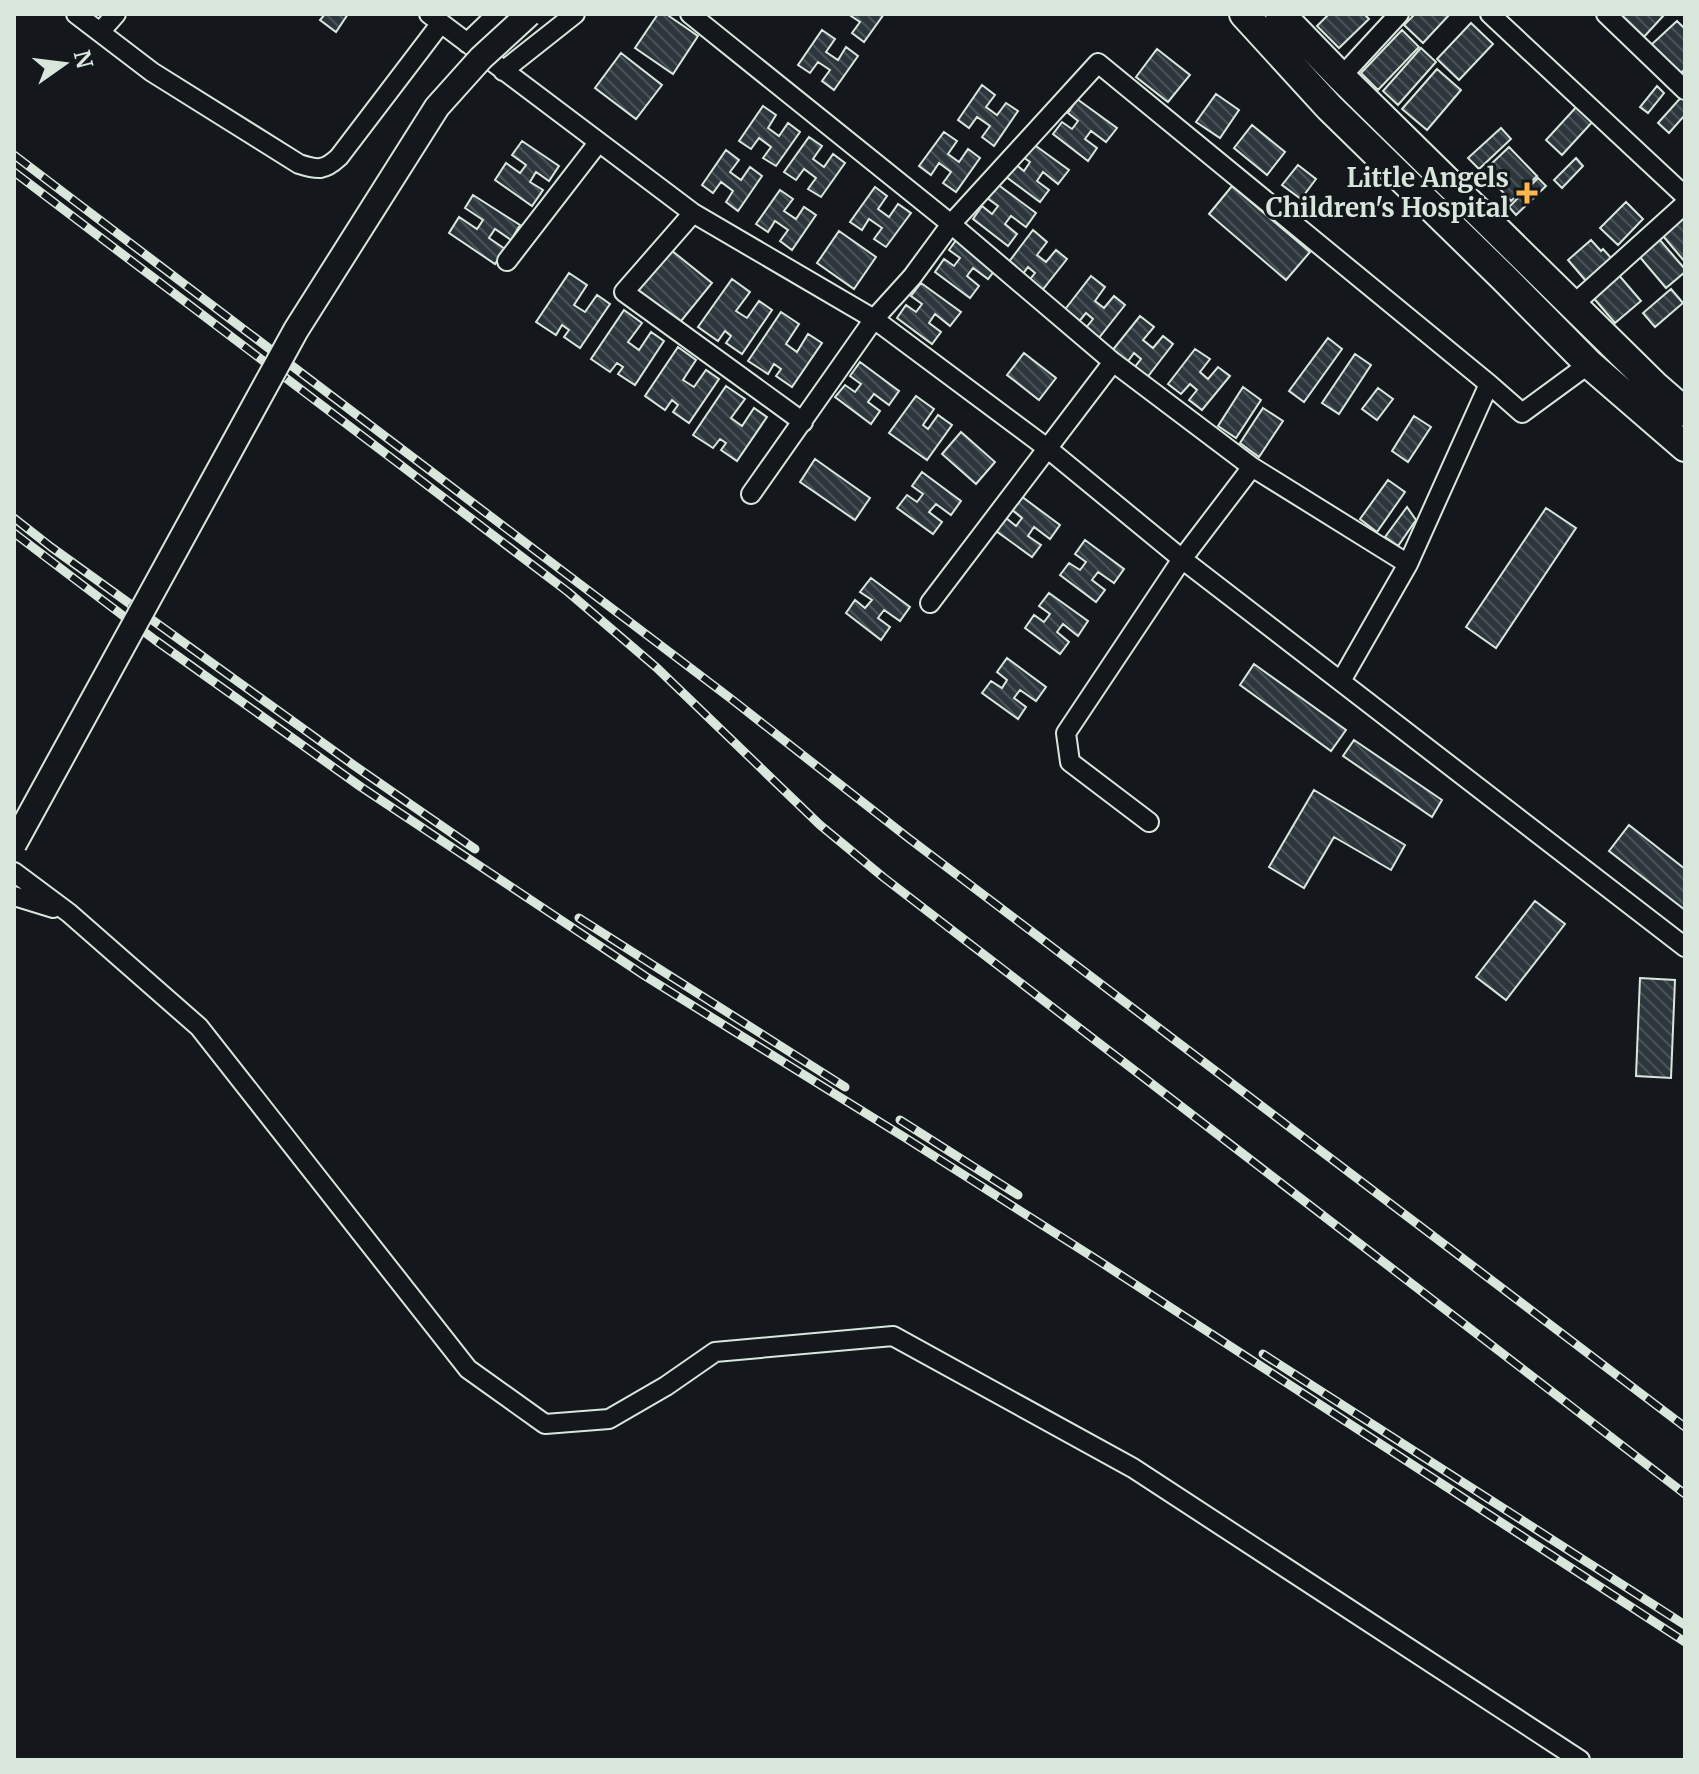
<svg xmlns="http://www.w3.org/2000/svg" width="1699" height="1774" viewBox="0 0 1699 1774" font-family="Merriweather,serif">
	<defs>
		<pattern id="building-back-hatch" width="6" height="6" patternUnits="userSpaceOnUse" patternTransform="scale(2)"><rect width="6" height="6" fill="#2c363c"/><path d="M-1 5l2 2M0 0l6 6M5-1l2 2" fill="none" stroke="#4a5358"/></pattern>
	</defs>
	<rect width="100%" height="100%" fill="#14181c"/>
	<path fill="url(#building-back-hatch)" stroke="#d8e6dc" stroke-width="2" d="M325,14H348L336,32L320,20Z
		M658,14H666L698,36L673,74L635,48Z
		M848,14H884L864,42L852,33L860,22Z
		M1329,14H1364L1369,19L1339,48L1317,26Z
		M1415,14H1450L1423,43L1404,25Z
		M1619,14H1665L1642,39Z
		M1677,21L1685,29V69L1679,75L1651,45Z
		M1471,23L1493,44L1459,80L1437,59Z
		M822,30L835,39L826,52L838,60L846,47L858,56L834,90L822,81L830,70L818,62L810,73L798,65Z
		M1402,30L1419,47L1378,90L1361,73Z
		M1421,48L1436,62L1398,105L1383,91Z
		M1157,49L1190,75L1168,102L1136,77Z
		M621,53L662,85L636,119L595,88Z
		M1437,69L1461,90L1427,130L1402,109Z
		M982,85L995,95L986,107L997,115L1006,103L1018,111L994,146L982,137L990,126L977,117L969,128L958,120Z
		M1657,86L1664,93L1648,113L1640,107Z
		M1216,94L1239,110L1220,138L1196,122Z
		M1684,94L1685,115L1669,133L1658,123Z
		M1077,99L1117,128L1106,142L1091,131L1085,139L1097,148L1088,161L1053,134L1062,122L1072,129L1078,121L1068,113Z
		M1579,104L1595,119L1562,155L1546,140Z
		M763,106L776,115L768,128L779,136L788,123L800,132L776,166L763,158L771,147L759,138L751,149L739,141Z
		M1252,125L1285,152L1267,175L1234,148Z
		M1501,128L1511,139L1479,169L1468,158Z
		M944,132L957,141L948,154L959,162L968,149L980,158L956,192L943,183L951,172L939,163L931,175L919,166Z
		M809,137L822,146L813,159L824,167L833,154L845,163L821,197L808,189L816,178L804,169L796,180L784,172Z
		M522,141L559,166L549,181L536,172L530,182L543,190L532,206L495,180L506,163L520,173L526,165L512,155Z
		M1029,141L1069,170L1058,184L1043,172L1037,181L1049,190L1040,202L1005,176L1014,163L1024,171L1030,162L1019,154Z
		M1509,147L1537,176L1511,201L1499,188L1502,184L1487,168Z
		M726,150L739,160L730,172L741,180L750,167L762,176L738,211L726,202L733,191L721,182L713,193L702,185Z
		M1576,158L1583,166L1562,188L1554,180Z
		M1298,165L1316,179L1301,199L1282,185Z
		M1538,178L1546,186L1516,215L1509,207Z
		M997,184L1036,213L1026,227L1011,216L1005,224L1017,234L1008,246L973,219L982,206L992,214L998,206L987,198Z
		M1232,186L1310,252L1286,280L1209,214Z
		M875,187L887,196L878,209L889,217L898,204L911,213L886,247L874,239L882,228L869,219L862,230L850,222Z
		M780,190L793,199L784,211L796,219L804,207L816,215L792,250L780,241L788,230L775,221L768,232L756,224Z
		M473,195L520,225L511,240L495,229L489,238L505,249L495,264L449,233L459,217L477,229L483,220L465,208Z
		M1626,202L1643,219L1618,245L1600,228Z
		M1685,216V262L1663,236Z
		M1033,230L1047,242L1037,255L1046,262L1056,250L1067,259L1040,293L1027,283L1035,273L1028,267L1020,278L1005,267Z
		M839,231L876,257L854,289L817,263Z
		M959,236L999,265L988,279L973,268L967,276L979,286L970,298L935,272L944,259L954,266L960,258L949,250Z
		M1659,239L1685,269V272L1666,288L1639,256Z
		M1591,240L1601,251L1603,249L1612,259L1586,281L1568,260Z
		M671,250L712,283L677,326L636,293Z
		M569,273L587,285L574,305L585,312L597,295L610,304L580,348L564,337L569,330L562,325L556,335L536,322Z
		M1617,273L1641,301L1615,323L1591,295Z
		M1091,276L1105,287L1095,301L1104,308L1114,296L1125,305L1098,339L1085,329L1093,319L1086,313L1077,324L1063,312Z
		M732,279L750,292L736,311L747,318L759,301L772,310L742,354L726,343L731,336L725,331L718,341L698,327Z
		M921,283L961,312L950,326L935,314L929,323L941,332L932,344L897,318L906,305L916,312L922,304L911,296Z
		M1671,289L1683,303L1655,327L1643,313Z
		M624,310L642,323L628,342L639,350L651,332L664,341L635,385L618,374L623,367L617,363L610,372L591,359Z
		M781,312L799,324L786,344L797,352L808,334L822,343L792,387L776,376L781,369L774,364L768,374L748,361Z
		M1140,316L1154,327L1143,340L1153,348L1163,336L1173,344L1146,379L1134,368L1141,359L1134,353L1126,364L1111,352Z
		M1328,338L1342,349L1304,402L1289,391Z
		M678,347L696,360L683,380L694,387L706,370L719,379L689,423L673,412L678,405L672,400L665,410L645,396Z
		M1195,349L1210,359L1200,372L1208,379L1218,367L1230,376L1202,410L1189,400L1197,390L1190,384L1181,394L1168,384Z
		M1024,353L1056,378L1039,400L1007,375Z
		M1355,354L1371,365L1339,414L1322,403Z
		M860,362L899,391L889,405L874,394L868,402L880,411L871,424L835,397L845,385L855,392L861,384L850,376Z
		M726,386L745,399L731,418L742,426L754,408L767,417L737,461L721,450L726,443L720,439L713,448L693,435Z
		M1243,387L1261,400L1236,438L1218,426Z
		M1378,388L1393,399L1377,420L1362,409Z
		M916,396L934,409L923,425L928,429L938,415L952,425L927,460L889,433Z
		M1263,408L1283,421L1259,457L1240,443Z
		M1414,416L1431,427L1408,462L1392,451Z
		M961,432L995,462L976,484L942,454Z
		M815,459L870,498L855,520L800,482Z
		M922,472L961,501L951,515L936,504L929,512L942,522L933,534L897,508L907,495L917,502L923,494L912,486Z
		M1388,480L1405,492L1377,532L1360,519Z
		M1021,496L1060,525L1050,539L1034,527L1028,536L1041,545L1032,557L996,531L1006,518L1016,526L1022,518L1011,509Z
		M1407,507L1416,520L1398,546L1385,537Z
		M1546,508L1576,528L1496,648L1466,627Z
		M1085,540L1124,569L1114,583L1098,572L1092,580L1105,590L1096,602L1060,575L1069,563L1080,570L1086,562L1075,554Z
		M871,578L910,607L900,621L884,610L878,618L890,627L881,640L846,613L855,600L865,608L872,600L860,592Z
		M1049,593L1088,621L1078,636L1063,624L1057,632L1069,642L1060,654L1025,628L1034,615L1044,622L1050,614L1039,606Z
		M1007,658L1046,687L1036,701L1020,690L1014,698L1026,707L1018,719L982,693L991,681L1002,688L1007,680L997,672Z
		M1254,664L1346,730L1331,751L1240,685Z
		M1354,740L1442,800L1432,817L1343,756Z
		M1314,790L1405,845L1391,870L1334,837L1304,888L1269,867Z
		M1629,825L1685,869V910L1609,851Z
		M1535,901L1565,924L1506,1000L1476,977Z
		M1640,978L1675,980L1671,1078L1636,1076Z"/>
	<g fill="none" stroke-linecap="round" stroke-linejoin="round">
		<defs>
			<path id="street" d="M76,14L152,72L299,164C318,170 324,171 339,157L441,23
				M429,14L693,213L874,319L1047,448L1182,559L1685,947
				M690,14L951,224L1113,362L1252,467L1408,564
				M1490,14L1685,196
				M1606,14L1685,90
				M100,32L116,14
				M467,43L497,14
				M503,71L575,14
				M1341,77L1399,14
				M693,213L624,292L803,422
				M507,261L598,143
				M1573,305L1685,204
				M1489,384L1522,413L1589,364
				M751,494L874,319L912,277L951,224L1098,63L1489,384L1408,564L1341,681
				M930,603L1113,362
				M1149,822L1070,762L1066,733L1182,559L1252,467
				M14,872L69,913L199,1027L468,1369L545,1424L609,1419L666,1386L715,1352L893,1336L1133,1468L1580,1760
				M14,896L53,908"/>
			<path id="primary" d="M1244,14L1329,107L1503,277L1589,364L1685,447
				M1280,14L1341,77L1654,385L1685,412"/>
		</defs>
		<use href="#street" stroke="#d8e6dc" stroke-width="22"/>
		<use href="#primary" stroke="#d8e6dc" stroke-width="32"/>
		<use href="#street" stroke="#14181c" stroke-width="18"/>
		<use href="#primary" stroke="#14181c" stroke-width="28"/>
		<defs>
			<path id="rail" d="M14,155L730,698L907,837L1685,1427
				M14,172L568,592L657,668L820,825L883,877L1685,1494
				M14,518L51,547L352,764L475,849
				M14,533L155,640L361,787L645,976L904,1137L1099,1261L1685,1642
				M579,918L845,1087
				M900,1120L1018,1195
				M1263,1354L1685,1625"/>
		</defs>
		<use href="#rail" stroke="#d8e6dc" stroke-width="9"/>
		<use href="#rail" stroke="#14181c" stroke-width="6" stroke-dasharray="18" stroke-linecap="butt"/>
		<defs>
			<path id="secondary-bridge" d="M14,844L296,330L437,107L481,58L529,14"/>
		</defs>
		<use href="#secondary-bridge" stroke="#d8e6dc" stroke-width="28" stroke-linecap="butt"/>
		<use href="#secondary-bridge" stroke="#14181c" stroke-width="24"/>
	</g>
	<path fill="#ffb74d" stroke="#14181c" stroke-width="3" d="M1523 181h8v8h8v8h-8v8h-8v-8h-8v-8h8z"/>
	<g text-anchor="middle" stroke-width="6" stroke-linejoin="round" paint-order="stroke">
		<g font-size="26" font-weight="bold" fill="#d8e6dc" stroke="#14181c" text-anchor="end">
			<text x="1509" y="187">Little Angels<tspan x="1509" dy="30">Children's Hospital</tspan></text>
		</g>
	</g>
	<rect width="1699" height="1774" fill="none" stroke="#d8e6dc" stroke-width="32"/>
	<g transform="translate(64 64) rotate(76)" stroke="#14181c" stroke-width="6" paint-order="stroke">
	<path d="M0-6L14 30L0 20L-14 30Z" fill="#d8e6dc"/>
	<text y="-12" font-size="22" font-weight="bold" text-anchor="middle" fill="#d8e6dc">N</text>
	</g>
</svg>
